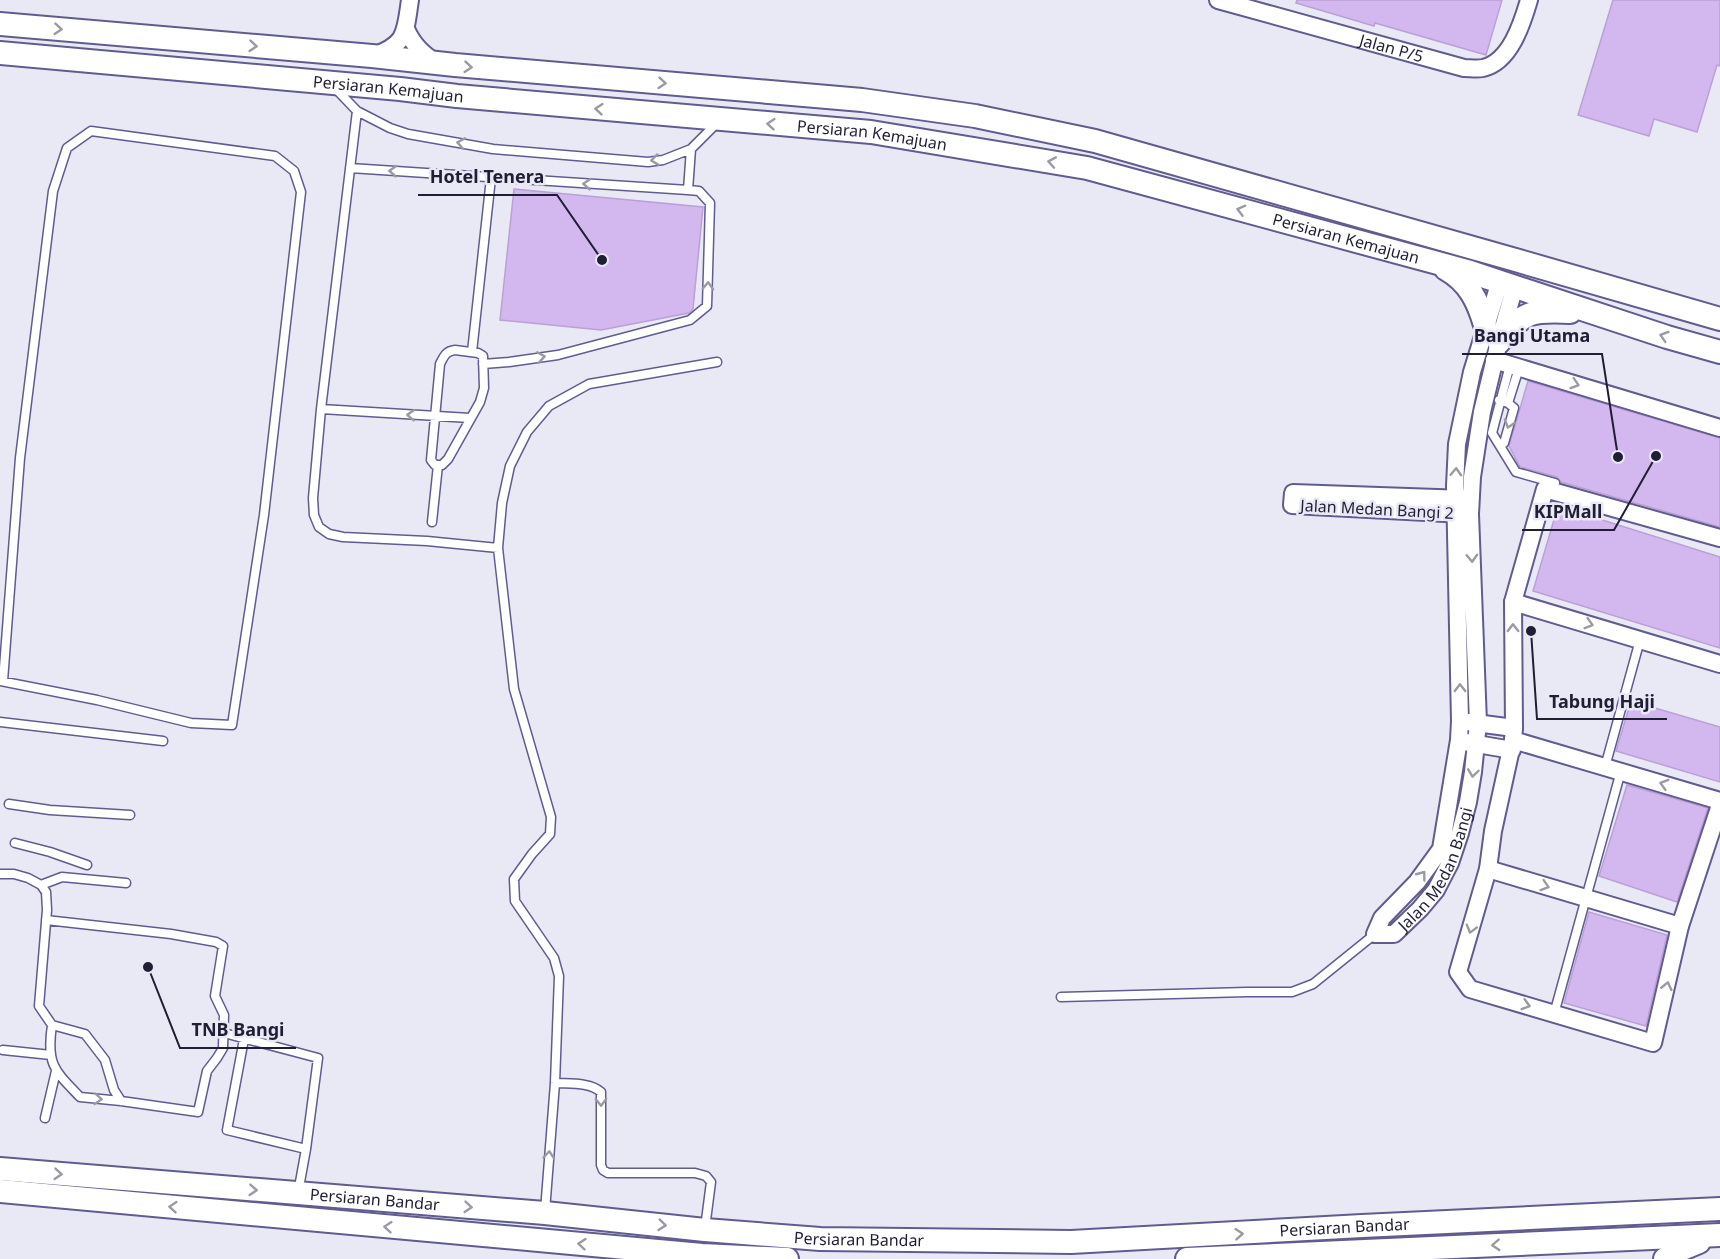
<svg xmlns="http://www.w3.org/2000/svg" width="1720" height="1259" viewBox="0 0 1720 1259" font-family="'Noto Sans',sans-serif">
	<rect width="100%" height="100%" fill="#e9e9f5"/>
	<path fill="#d3b8ef" stroke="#bba0d6" stroke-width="1.5" d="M1297,0H1502L1486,55L1375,23L1374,26L1296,3Z
		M1613,0H1720V66L1717,65L1697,132L1654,119L1649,136L1578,115Z
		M514,189L703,207L693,309L689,313L601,330L500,320Z
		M1528,381L1720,438V527L1561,482L1557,477L1520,467L1509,446Z
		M1558,506L1720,557V648L1533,591Z
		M1631,701L1720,727V782L1616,751Z
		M1627,785L1708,808L1677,902L1599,876Z
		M1589,912L1667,935L1646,1026L1564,1003Z"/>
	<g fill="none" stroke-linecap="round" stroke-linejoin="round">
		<defs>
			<path id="lane" d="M335,88L357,111L390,128L408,134L493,149L648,162L663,160L691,149L718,122
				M357,111L321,409L313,498L314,515L319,527L329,534L343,537L427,541L498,548
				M350,168L688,190L691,149
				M455,350L478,353L483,356L484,388L480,402L448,459L442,465H435L431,460L440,364C444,356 446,351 455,350Z
				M472,352L491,178
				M483,364L509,362L558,355L690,320L707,306L710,203L699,191L688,190
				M1510,365L1492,433L1516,472L1555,483
				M1499,400L1508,403L1514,408L1504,443L1501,445
				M1508,403L1519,368
				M321,409L470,418
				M432,522L438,465
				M0,681L97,700L191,723L232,725L264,515L301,192L294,171L275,156L91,131L67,148L53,191L20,458L3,681
				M0,722L163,741
				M1605,767L1640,640
				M9,804L50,810L130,815
				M15,843L50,852L87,865
				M0,874H14L28,878L41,885L46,892L47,910L39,1006L52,1025L85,1034L105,1060L114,1090L121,1101
				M41,885L62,877L126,883
				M46,920L171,934L216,942L223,946L215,996L224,1015L223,1048L217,1058L207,1071L198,1112L121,1101L80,1097C55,1071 46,1065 52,1025
				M1061,997L1247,992H1292L1313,984L1375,934
				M1554,1014L1621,771
				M224,1033L318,1058L306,1149L298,1193
				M244,1039L227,1130L306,1149
				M3,1050L51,1055
				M555,1083C570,1084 590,1082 601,1092V1165L603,1170L608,1173H695L706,1176L711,1182L705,1228
				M45,1118L56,1071
				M545,1211L555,1083L559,976L554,958L515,901L514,879L532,854L550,834L551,817L514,689L498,548L502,503L510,466L527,432L549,406L589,384L717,362"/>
			<g id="street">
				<path id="s1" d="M1218,0L1464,68C1470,68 1477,69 1483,68C1510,62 1522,24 1529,0"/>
				<path d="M406,29C413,45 422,53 436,63"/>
				<path d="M373,56C407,44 405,33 410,0"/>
				<path id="s2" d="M1500,281L1472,372L1457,444L1455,486L1460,721L1459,740L1441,849L1417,882L1382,918L1375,934H1394L1420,909L1436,890L1450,863L1460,833L1468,802L1473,772L1478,723L1470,514L1472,477L1482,412L1499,342L1515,286"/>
				<path d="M1494,360L1720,428"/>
				<path d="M1464,514L1292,505L1293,493L1466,499"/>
				<path d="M1720,538L1545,489L1513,602L1514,728L1513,740L1493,831L1488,869L1458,972L1470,989L1653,1043L1680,926L1720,805"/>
				<path d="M1513,602L1720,664"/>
				<path d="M1468,722L1514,728"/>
				<path d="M1513,740L1720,801"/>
				<path d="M1465,742L1512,750"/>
				<path d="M1488,869L1680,926"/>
			</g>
			<g id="secondary">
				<path d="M0,24L372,56L455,65L862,100L975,116L1095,141L1512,259L1720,319"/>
				<path id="s3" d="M0,53L400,89L457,96L871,132L1087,168L1467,271L1667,337L1720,352"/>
				<path d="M1446,269C1469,282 1478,301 1485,325"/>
				<path d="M1499,342C1522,311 1533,310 1570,312"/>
				<path id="s4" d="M0,1169L545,1213L705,1230L820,1239L1071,1242L1362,1226L1720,1209"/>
				<path d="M0,1191L702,1255L787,1259"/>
				<path d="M1187,1259L1720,1235"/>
				<path d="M1665,1259L1675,1252L1699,1242"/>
			</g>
		</defs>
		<use href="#lane" stroke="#605c8f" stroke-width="11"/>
		<use href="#street" stroke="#605c8f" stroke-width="20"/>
		<use href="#secondary" stroke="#605c8f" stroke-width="26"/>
		<use href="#lane" stroke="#fff" stroke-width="8"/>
		<use href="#street" stroke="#fff" stroke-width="16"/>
		<use href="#secondary" stroke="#fff" stroke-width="22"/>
	</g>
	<defs><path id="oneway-chevron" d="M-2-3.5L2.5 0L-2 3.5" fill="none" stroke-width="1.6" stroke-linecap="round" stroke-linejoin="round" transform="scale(1.5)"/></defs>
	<g stroke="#9b9aa4">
		<use href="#oneway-chevron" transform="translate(58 29) rotate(5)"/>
		<use href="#oneway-chevron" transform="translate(253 46) rotate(5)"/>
		<use href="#oneway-chevron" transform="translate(468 67) rotate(5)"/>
		<use href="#oneway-chevron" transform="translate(662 83) rotate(5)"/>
		<use href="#oneway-chevron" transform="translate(599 109) rotate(-175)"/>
		<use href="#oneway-chevron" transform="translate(771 124) rotate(-175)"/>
		<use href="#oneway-chevron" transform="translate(461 143) rotate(-170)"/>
		<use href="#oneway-chevron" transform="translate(655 160) rotate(173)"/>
		<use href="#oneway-chevron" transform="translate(1052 162) rotate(-170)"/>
		<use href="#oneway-chevron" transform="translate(393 171) rotate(-176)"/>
		<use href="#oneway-chevron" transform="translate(587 184) rotate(-176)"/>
		<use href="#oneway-chevron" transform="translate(1241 210) rotate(-165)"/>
		<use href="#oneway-chevron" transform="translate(708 286) rotate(-88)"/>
		<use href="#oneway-chevron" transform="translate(1664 336) rotate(-162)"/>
		<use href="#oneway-chevron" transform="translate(541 357) rotate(-9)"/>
		<use href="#oneway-chevron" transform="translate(1575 384) rotate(17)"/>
		<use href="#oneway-chevron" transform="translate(411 415) rotate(-177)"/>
		<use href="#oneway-chevron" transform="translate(1509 424) rotate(107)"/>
		<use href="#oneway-chevron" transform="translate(1456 472) rotate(-88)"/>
		<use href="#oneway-chevron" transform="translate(1472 558) rotate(88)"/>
		<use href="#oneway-chevron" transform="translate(1589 624) rotate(17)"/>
		<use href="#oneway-chevron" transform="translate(1513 628) rotate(-91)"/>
		<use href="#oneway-chevron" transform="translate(1460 688) rotate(-91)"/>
		<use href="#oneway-chevron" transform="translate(1473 773) rotate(98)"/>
		<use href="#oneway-chevron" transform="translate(1664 784) rotate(-164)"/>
		<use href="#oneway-chevron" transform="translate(1422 875) rotate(-53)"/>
		<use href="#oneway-chevron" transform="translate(1545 886) rotate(17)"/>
		<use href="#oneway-chevron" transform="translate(1471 929) rotate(106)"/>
		<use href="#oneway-chevron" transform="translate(1667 986) rotate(-77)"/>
		<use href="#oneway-chevron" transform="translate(1526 1005) rotate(16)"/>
		<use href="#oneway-chevron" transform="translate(98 1099) rotate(5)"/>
		<use href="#oneway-chevron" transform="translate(601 1102) rotate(89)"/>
		<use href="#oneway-chevron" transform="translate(549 1155) rotate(-85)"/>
		<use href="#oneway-chevron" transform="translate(58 1174) rotate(5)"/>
		<use href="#oneway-chevron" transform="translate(253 1190) rotate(4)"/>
		<use href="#oneway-chevron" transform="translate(173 1207) rotate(-175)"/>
		<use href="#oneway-chevron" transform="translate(468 1207) rotate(5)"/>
		<use href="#oneway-chevron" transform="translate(662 1225) rotate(6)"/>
		<use href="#oneway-chevron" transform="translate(388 1227) rotate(-175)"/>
		<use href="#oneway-chevron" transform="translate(1239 1234) rotate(-4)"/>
		<use href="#oneway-chevron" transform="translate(582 1244) rotate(-175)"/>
		<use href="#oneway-chevron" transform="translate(1496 1245) rotate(177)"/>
	</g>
	<g text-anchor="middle" stroke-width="5" stroke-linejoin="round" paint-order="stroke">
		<g font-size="16" fill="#201e34" stroke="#e9e9f5">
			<text dy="6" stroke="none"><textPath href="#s1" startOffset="180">Jalan P/5</textPath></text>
			<text dy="6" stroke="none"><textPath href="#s3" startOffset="390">Persiaran Kemajuan</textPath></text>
			<text dy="6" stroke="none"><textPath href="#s3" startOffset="876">Persiaran Kemajuan</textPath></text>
			<text dy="6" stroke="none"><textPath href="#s3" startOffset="1362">Persiaran Kemajuan</textPath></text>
			<text transform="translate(1377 509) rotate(3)" y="6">Jalan Medan Bangi 2</text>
			<text dy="6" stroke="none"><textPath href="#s2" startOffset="782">Jalan Medan Bangi</textPath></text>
			<text dy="6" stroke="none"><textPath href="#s4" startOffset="376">Persiaran Bandar</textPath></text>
			<text dy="6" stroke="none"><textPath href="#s4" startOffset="1348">Persiaran Bandar</textPath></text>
			<text dy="6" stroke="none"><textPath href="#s4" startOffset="862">Persiaran Bandar</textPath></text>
		</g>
	</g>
	<path fill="none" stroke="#201e34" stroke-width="2" d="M602 260L557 195H418M1618 457L1602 354H1462M1656 456L1614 530H1522M1531 631L1537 719H1667M148 967L180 1048H296"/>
	<g fill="#201e34" stroke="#e9e9f5" stroke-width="2">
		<circle cx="602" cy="260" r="6"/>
		<circle cx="1618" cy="457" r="6"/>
		<circle cx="1656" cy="456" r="6"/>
		<circle cx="1531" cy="631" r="6"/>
		<circle cx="148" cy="967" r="6"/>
	</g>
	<g font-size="18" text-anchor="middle" font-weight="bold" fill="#201e34" stroke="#e9e9f5" stroke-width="5" stroke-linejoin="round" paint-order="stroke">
		<text x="487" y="183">Hotel Tenera</text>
		<text x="1532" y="342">Bangi Utama</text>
		<text x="1568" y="518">KIPMall</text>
		<text x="1602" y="708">Tabung Haji</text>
		<text x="238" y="1036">TNB Bangi</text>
	</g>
</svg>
